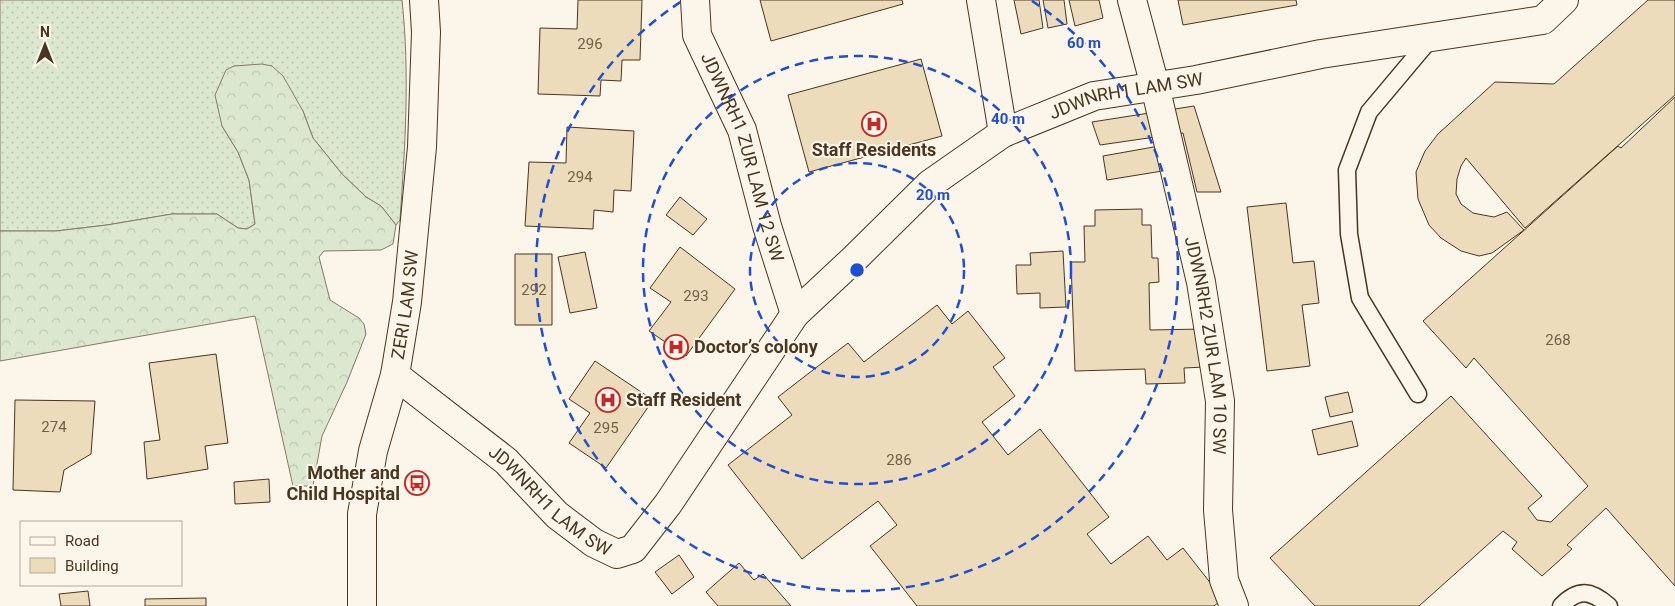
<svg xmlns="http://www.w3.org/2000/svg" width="1675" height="606" viewBox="0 0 1675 606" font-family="Roboto,sans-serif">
	<defs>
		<pattern id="grass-dots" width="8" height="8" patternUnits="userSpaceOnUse" patternTransform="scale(1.25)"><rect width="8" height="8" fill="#dce7d0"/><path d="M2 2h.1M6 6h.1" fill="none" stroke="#bec7b2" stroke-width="1.8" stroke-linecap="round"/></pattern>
		<pattern id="forest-crowns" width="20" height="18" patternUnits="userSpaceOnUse" patternTransform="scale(1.25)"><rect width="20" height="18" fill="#dce7d0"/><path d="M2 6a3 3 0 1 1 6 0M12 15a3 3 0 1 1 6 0" fill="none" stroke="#bec7b2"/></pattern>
	</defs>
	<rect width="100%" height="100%" fill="#fbf6e9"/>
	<path fill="url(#grass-dots)" stroke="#887966" d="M0,0H402C410,74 405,147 400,220L396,225L381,206L366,197L342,174L313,138L303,111L272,66H234L222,126L238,152L249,180L255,224L247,229L238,228L217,214H172L107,225L56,231H0Z"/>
	<path fill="url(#forest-crowns)" stroke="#887966" d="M262,64L272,66L283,76L303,111L313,138L342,174L366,197L381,206L396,225L393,244L381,250L324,251L319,257L330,300L359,318L364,324L366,334L347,382L322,436L313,486H293L255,316L0,361V231H56L107,225L172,214H217L238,228L247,229L255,224L249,180L238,152L222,126L215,95L226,70L234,66Z"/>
	<path fill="#ecdcbc" stroke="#4a3520" d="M578,0H642L640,60H622L621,81L601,80L600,96L538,94L540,28L577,29Z
		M760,0H902L903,4L771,41Z
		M1014,0H1039L1043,28L1021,34Z
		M1043,0H1064L1067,24L1048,28Z
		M1069,0H1099L1103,18L1075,26Z
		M1178,0H1296L1297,5L1183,25Z
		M1648,0H1675V95L1525,228L1466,158L1461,166L1457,179L1456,194L1461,204L1473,213L1483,215L1494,217L1507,212L1524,230L1492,253L1479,256L1461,251L1441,238L1429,225L1418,199L1416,172L1425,151L1438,134L1495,82L1554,84Z
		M921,59L942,136L809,172L788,95Z
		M1675,97V586L1606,508L1567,545L1572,549L1542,576L1512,549L1517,542L1503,531L1419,606H1315L1270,558L1451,396L1542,496L1528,508L1537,520L1551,522L1588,486L1474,358L1466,368L1423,321L1618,146L1621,148Z
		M1194,106L1221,192H1197L1183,133L1100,145L1092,122Z
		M567,127L634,131L631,191L614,190L613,212L594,210L593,229L525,226L529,162L566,163Z
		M1176,143L1181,168L1107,180L1103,156Z
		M680,197L707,219L693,235L666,215Z
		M1286,203L1293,263L1314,261L1319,303L1302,305L1310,366L1267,371L1247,207Z
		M1142,209V225H1151L1152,258H1158L1159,282L1149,283L1150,330L1204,329L1205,367L1184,368L1185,383L1146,384L1145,369L1075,371L1071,262H1085L1084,226H1095V210Z
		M680,247L735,289L686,356L649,331L671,302L650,288Z
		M1063,251L1066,307L1040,308V293L1017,294L1016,265H1031L1030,253Z
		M585,252L597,308L570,313L558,257Z
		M515,254H552V325H515Z
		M937,305L952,324L968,311L1005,358L993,367L1015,396L982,422L1008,455L1040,429L1109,517L1087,534L1111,564L1148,536L1167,560L1183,548L1223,599L1214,606H917L870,546L897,525L878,501L802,559L728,465L792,415L778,397L848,343L864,362Z
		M216,354L228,443L205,446L208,469L147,479L144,442L160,440L149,363Z
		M595,361L653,400L606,468L569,443L590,413L569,399Z
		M1348,392L1353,412L1330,417L1325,397Z
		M15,400L95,401L91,454L64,470L60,492L13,490Z
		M1352,421L1358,446L1318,455L1312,430Z
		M269,479L270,502L235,504L234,482Z
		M679,555L694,577L672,594L655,572Z
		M739,563L754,580L763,574L791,606H718L706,592Z
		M88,591L90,606H61L59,594Z
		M206,598V606H145V599Z"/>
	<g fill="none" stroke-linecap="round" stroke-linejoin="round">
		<defs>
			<path id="lane" d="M1418,394L1360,298L1349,234L1347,170L1369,112L1432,37
				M1561,606C1578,588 1591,590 1609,606"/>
			<g id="street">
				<path id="s1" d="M695,0L697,35L742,130L767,226L795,314"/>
				<path d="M981,0L1003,133"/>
				<path id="s2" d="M1132,0L1155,86L1201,282L1220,401L1218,510L1224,580L1234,606"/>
				<path id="s3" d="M395,375L506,461L557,515L594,543L617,554L633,549L668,504L795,314L855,258L930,184L1003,133L1094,96L1196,80L1321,54L1543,20L1564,0"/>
			</g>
			<g id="secondary">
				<path id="s4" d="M362,606V514L373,451L395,375L407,302L422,147L426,32L424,0"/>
			</g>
		</defs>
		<use href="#lane" stroke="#4a3520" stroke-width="19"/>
		<use href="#street" stroke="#4a3520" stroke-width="30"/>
		<use href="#secondary" stroke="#4a3520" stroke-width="30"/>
		<use href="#lane" stroke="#fbf6e9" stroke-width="16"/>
		<use href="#street" stroke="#fbf6e9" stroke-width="28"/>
		<use href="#secondary" stroke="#fbf6e9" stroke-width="28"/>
	</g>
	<g fill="none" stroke="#1d4ed8" stroke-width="2.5" stroke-dasharray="9 6">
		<circle cx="857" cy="270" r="107"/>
		<circle cx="857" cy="270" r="214"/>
		<path d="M1032 1A321 321 0 1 1 682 1"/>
	</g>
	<defs>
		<symbol id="hospital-ring" viewBox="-11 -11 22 22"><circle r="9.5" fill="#fbf6e9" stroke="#c62828" stroke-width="1.5"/><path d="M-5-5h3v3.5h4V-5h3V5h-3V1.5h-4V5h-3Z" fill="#c62828"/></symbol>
		<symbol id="bus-ring" viewBox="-11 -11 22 22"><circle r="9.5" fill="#fbf6e9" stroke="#c62828" stroke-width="1.5"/><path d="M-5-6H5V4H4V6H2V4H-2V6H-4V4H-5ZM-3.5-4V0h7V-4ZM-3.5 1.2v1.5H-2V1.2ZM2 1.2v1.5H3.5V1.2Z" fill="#c62828"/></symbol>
	</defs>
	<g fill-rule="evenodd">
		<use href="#hospital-ring" x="860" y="110" width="28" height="28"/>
		<use href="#hospital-ring" x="662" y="333" width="28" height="28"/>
		<use href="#hospital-ring" x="594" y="386" width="28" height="28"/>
		<use href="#bus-ring" x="403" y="469" width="28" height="28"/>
	</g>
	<g text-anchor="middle" stroke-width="4" stroke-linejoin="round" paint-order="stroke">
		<g font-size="15" fill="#725f47">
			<text x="590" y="49">296</text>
			<text x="580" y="182">294</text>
			<text x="534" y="295">292</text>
			<text x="696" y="301">293</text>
			<text x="1558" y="345">268</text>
			<text x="54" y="432">274</text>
			<text x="606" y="433">295</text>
			<text x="899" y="465">286</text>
		</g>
		<g font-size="18" fill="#4a3520" stroke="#fbf6e9">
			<text dy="6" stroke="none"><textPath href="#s3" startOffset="995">JDWNRH1 LAM SW</textPath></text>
			<text dy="6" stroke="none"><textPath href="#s1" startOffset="166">JDWNRH1 ZUR LAM 12 SW</textPath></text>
			<text dy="6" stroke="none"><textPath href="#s4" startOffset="306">ZERI LAM SW</textPath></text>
			<text dy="6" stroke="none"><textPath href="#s2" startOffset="354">JDWNRH2 ZUR LAM 10 SW</textPath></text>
			<text dy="6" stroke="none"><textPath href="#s3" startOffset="200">JDWNRH1 LAM SW</textPath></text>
		</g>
		<g font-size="18" font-weight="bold" fill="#4a3520" stroke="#fbf6e9" text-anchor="start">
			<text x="874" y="156" text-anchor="middle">Staff Residents</text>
			<text x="694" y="353">Doctor’s colony</text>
			<text x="626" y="406">Staff Resident</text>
			<text x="400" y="479" text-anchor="end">Mother and<tspan x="400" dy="21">Child Hospital</tspan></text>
		</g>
	</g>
	<circle cx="857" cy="270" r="8" fill="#1d4ed8" stroke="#fbf6e9" stroke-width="2.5"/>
	<g font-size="15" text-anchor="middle" font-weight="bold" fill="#1d4ed8" stroke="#fbf6e9" stroke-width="4" stroke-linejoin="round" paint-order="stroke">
		<text x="1084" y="48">60 m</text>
		<text x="1008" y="124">40 m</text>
		<text x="933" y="200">20 m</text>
	</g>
	<rect x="20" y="521" width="162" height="65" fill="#fbf6e9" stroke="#b4a999"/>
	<rect x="30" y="537" width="25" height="8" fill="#fbf6e9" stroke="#b4a999"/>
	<text x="65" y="546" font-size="15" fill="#4a3520">Road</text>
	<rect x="30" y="558" width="25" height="15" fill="#ecdcbc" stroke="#b4a999"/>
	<text x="65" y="571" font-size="15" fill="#4a3520">Building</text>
	<g transform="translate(45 45)" stroke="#fbf6e9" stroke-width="4" paint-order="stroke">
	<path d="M0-4L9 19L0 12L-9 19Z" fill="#4a3520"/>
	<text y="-8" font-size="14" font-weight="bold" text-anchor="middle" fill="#4a3520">N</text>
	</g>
</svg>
